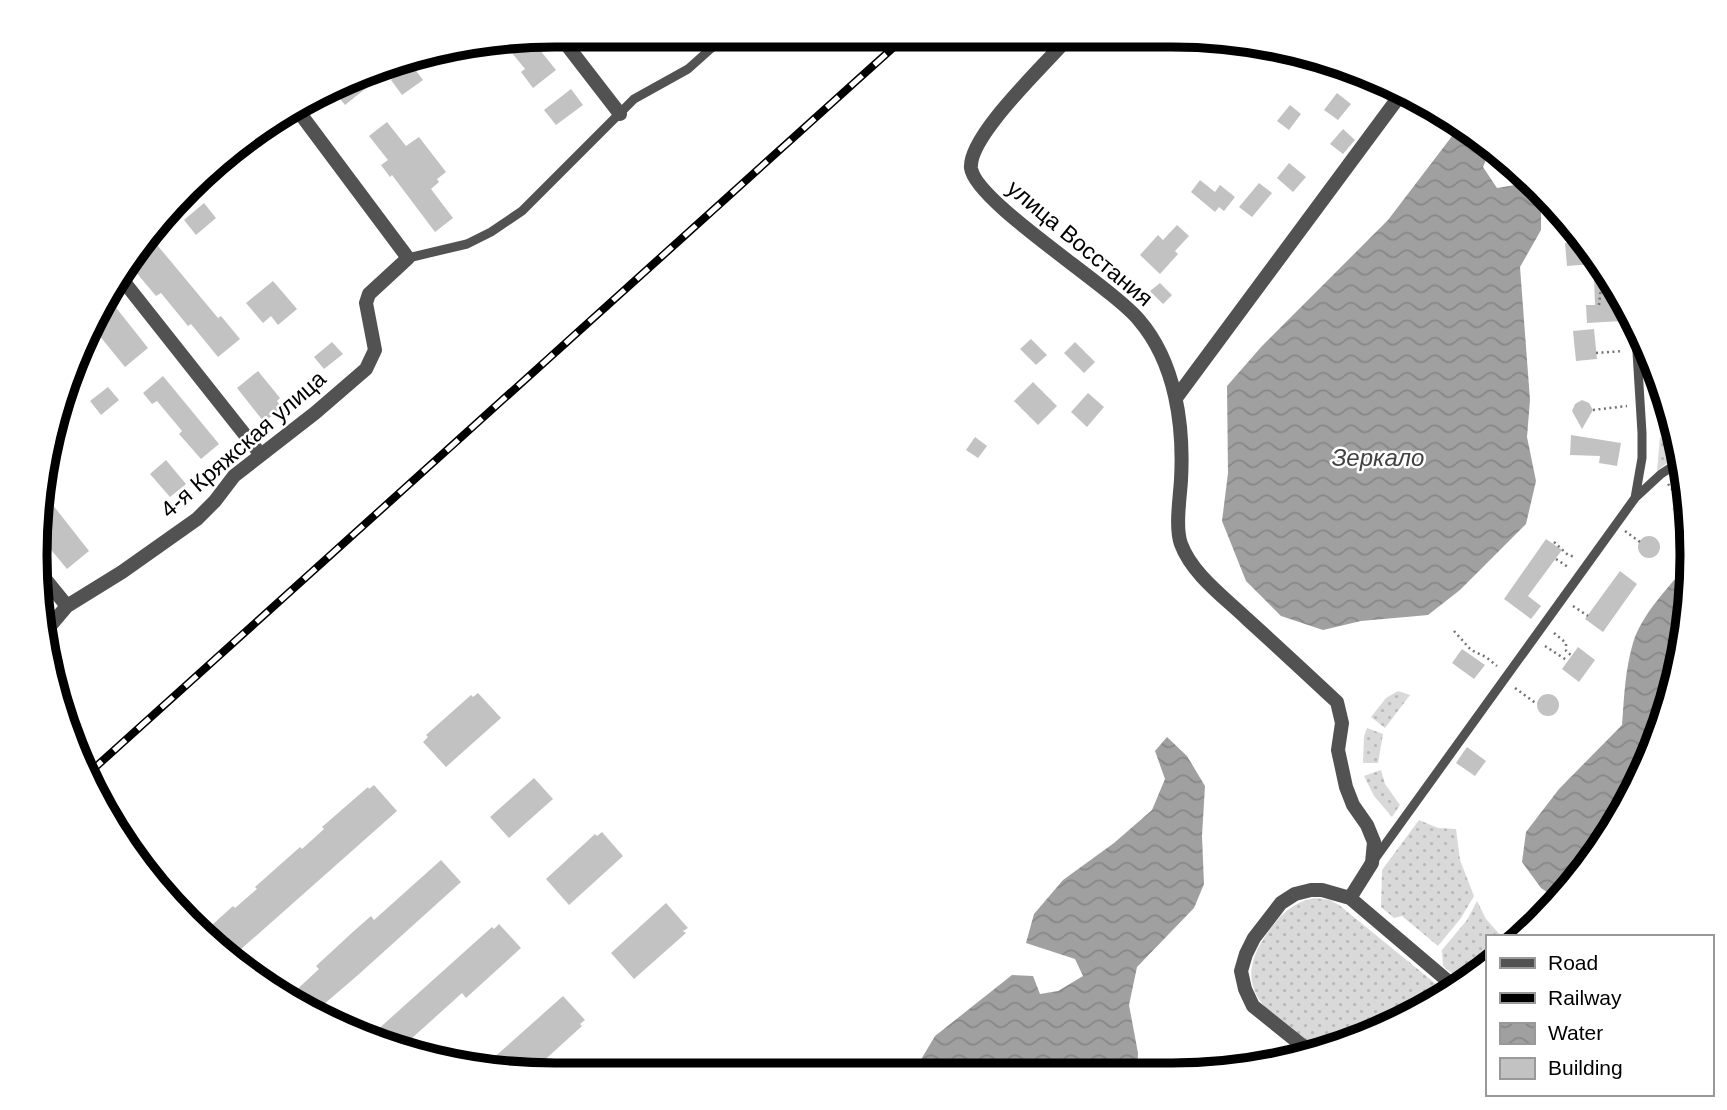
<svg xmlns="http://www.w3.org/2000/svg" width="1727" height="1110" viewBox="0 0 1727 1110" font-family="Arial,sans-serif">
	<defs>
		<pattern id="grass-dots" width="8" height="8" patternUnits="userSpaceOnUse" patternTransform="scale(1.75)"><rect width="8" height="8" fill="#d9d9d9"/><path d="M2 2h.1M6 6h.1" fill="none" stroke="#b8b8b8" stroke-width="1.8" stroke-linecap="round"/></pattern>
		<pattern id="water-waves" width="16" height="10" patternUnits="userSpaceOnUse" patternTransform="scale(1.75)"><rect width="16" height="10" fill="#a0a0a0"/><path d="M0 5q4-4 8 0t8 0" fill="none" stroke="#888"/></pattern>
	</defs>
	<rect width="100%" height="100%" fill="#fff"/>
	<path fill="url(#grass-dots)" d="M1660,437L1671,447L1679,450L1680,453L1657,471Z
		M1398,691L1410,695L1385,728L1371,717L1386,698Z
		M1367,728L1383,734L1378,763H1363L1364,736Z
		M1381,770L1385,784L1400,805L1392,817L1374,796L1364,776Z
		M1419,820L1438,828L1456,829L1460,860L1474,896L1461,918L1438,946L1402,916L1394,918L1381,907L1382,870Z
		M1315,898L1330,900L1339,905L1447,993L1402,1021L1321,1052C1276,1017 1223,993 1269,931C1281,914 1293,902 1315,898Z
		M1477,901L1486,919L1502,937H1487V968L1463,983L1443,966L1442,950L1467,920Z"/>
	<path fill="url(#water-waves)" d="M1459,127L1491,148L1483,167L1497,188L1528,183L1541,199V230L1520,267L1530,400L1527,437L1536,481L1526,524L1460,590L1428,615L1361,621L1323,630L1281,616L1246,581L1222,521L1228,473L1227,386L1262,346L1388,220Z
		M1690,562L1688,622L1665,722L1623,815L1560,901L1541,888L1522,862L1526,832L1559,789L1622,725C1624,698 1625,670 1633,643C1641,615 1671,584 1690,562Z
		M1167,737L1187,756L1205,786L1202,836L1204,884L1194,908L1137,967L1129,1005L1138,1053L1137,1074L913,1073L935,1036L1012,975L1033,976L1040,994L1058,991L1083,976L1075,959L1026,943L1034,914L1063,880L1114,843L1152,810L1165,779L1155,751Z"/>
	<path fill="#c2c2c2" d="M531,39L556,70L533,88L521,72L525,69L504,43Z
		M411,64L423,80L402,95L391,80Z
		M368,72L375,81L345,105L333,90Z
		M571,89L583,105L556,125L544,110Z
		M1337,93L1351,104L1338,120L1324,110Z
		M1290,105L1301,114L1289,130L1277,121Z
		M387,122L406,146L419,137L446,172L437,179L439,182L431,189L453,218L435,232L392,175L390,177L381,165L388,160L369,136Z
		M1343,129L1355,140L1343,154L1330,144Z
		M1289,163L1306,177L1293,192L1277,178Z
		M1200,180L1215,192L1220,185L1235,197L1224,211L1219,207L1215,212L1191,192Z
		M1259,183L1272,193L1252,217L1239,207Z
		M204,203L216,218L196,235L184,220Z
		M1177,225L1189,236L1175,251L1178,254L1160,274L1140,255L1158,235L1163,240Z
		M148,234L218,318L221,316L240,339L218,357L191,324L188,326L161,293L156,296L134,270L141,265L133,256Z
		M1587,242L1592,250L1593,264L1567,266L1565,243Z
		M1594,276H1608L1610,280L1611,304L1621,303L1622,321L1587,323L1586,305H1595Z
		M273,281L297,309L278,325L271,316L263,323L246,303Z
		M1160,283L1172,295L1163,304L1150,291Z
		M110,300L148,348L125,367L94,329Z
		M1594,329L1597,359L1576,361L1573,331Z
		M1031,339L1047,355L1036,365L1020,349Z
		M332,342L343,354L324,369L314,357Z
		M1075,342L1095,362L1084,373L1064,353Z
		M258,371L280,398L277,401L282,408L264,422L237,388Z
		M163,376L219,444L201,459L179,434L182,431L157,401L152,404L143,393Z
		M1033,382L1057,406L1038,425L1014,401Z
		M108,387L119,400L101,415L90,401Z
		M1088,393L1104,407L1087,427L1071,412Z
		M1582,400L1589,403L1593,410L1582,429L1572,411L1575,404Z
		M1571,435L1621,443L1617,466L1599,463L1600,456L1570,455Z
		M975,437L987,446L978,458L966,450Z
		M166,460L186,484L170,497L150,474Z
		M45,495L89,551L67,569L38,534Z
		M1687,496L1691,521V530L1672,509Z
		M1638 547a11 11 0 1 1 22 0a11 11 0 1 1-22 0Z
		M1546,539L1562,550L1528,596L1541,606L1531,619L1504,599Z
		M1620,571L1637,584L1603,632L1585,619Z
		M1578,647L1595,660L1579,682L1562,669Z
		M1462,649L1485,665L1474,679L1452,663Z
		M478,693L501,718L446,767L423,742L428,737L426,735L471,695L473,697Z
		M1537 705a11 11 0 1 1 22 0a11 11 0 1 1-22 0Z
		M1467,747L1486,761L1475,776L1456,763Z
		M534,778L553,799L509,838L490,817Z
		M374,785L397,811L231,958L212,946L202,934L233,906L235,908L257,889L255,887L300,847L302,849L324,829L322,827L368,787L369,789Z
		M602,832L623,856L569,905L546,879L595,834L597,836Z
		M441,860L461,882L358,975L316,1011L291,995L319,969L316,966L355,930L371,916L374,920Z
		M666,903L688,928L683,931L686,933L634,979L611,953Z
		M499,924L521,948L466,998L462,993L401,1048L386,1043L375,1032L492,927L494,929Z
		M563,996L585,1020L580,1024L582,1026L549,1056L532,1071L481,1069Z"/>
	<g fill="none" stroke-linecap="round" stroke-linejoin="round">
		<path stroke="#747474" stroke-width="2.5" stroke-dasharray="2 3.5" stroke-linecap="butt" d="M1592,252H1593
			M1599,305L1601,287
			M1621,306L1627,307
			M1596,353L1623,351
			M1593,410L1627,406
			M1668,484L1681,501
			M1625,531L1640,542
			M1554,542L1568,555L1575,557
			M1556,559L1568,567
			M1573,606L1588,616
			M1454,631L1471,650L1486,657L1497,666
			M1554,633L1566,643V651L1572,656
			M1545,646L1568,661
			M1515,688L1537,704"/>
		<path stroke="#525252" stroke-width="9" d="M408,258L467,244L491,232L522,211L634,99L688,69L725,36
			M1635,498L1642,458V433L1635,320
			M1374,860L1635,498L1661,474L1681,461"/>
		<path stroke="#525252" stroke-width="14" d="M559,35L620,114
			M1068,38C1046,64 968,136 971,168C975,202 1111,286 1139,320C1176,363 1184,426 1181,480C1180,497 1175,528 1181,544C1192,574 1224,597 1247,619C1277,646 1307,674 1337,702L1342,723L1338,750L1346,787L1353,805L1367,825L1374,842L1372,863L1350,898
			M121,278L261,455
			M1176,398L1404,90
			M37,569L67,606
			M45,632L67,606L122,572L197,519L215,501L234,476L315,413L366,369L375,350L366,303L369,294L408,258L296,108
			M1314,1055L1253,1006L1245,989L1241,971L1246,954L1254,938L1281,903L1295,894L1311,890H1322L1350,898L1456,988"/>
		<defs>
			<path id="rail" d="M90,772L905,37"/>
		</defs>
		<use href="#rail" stroke="#000" stroke-width="8"/>
		<use href="#rail" stroke="#fff" stroke-width="5" stroke-dasharray="16" stroke-linecap="butt"/>
	</g>
	<g text-anchor="middle" stroke-width="5" stroke-linejoin="round" paint-order="stroke">
		<g font-size="23" fill="#000" stroke="#fff">
			<text transform="translate(1080 243) rotate(40)" y="8">улица Восстания</text>
			<text transform="translate(243 444) rotate(-41)" y="8">4-я Кряжская улица</text>
		</g>
		<g font-size="24" font-style="italic" fill="#414141" stroke="#fff">
			<text x="1378" y="466">Зеркало</text>
		</g>
	</g>
	<path d="M0 0H1727V1110H0ZM555 47H1172A508 508 0 0 1 1680 555V555A508 508 0 0 1 1172 1063H555A508 508 0 0 1 47 555V555A508 508 0 0 1 555 47Z" fill="#fff" fill-rule="evenodd"/>
	<path fill="none" stroke="#000" stroke-width="9" d="M555 47H1172A508 508 0 0 1 1680 555V555A508 508 0 0 1 1172 1063H555A508 508 0 0 1 47 555V555A508 508 0 0 1 555 47Z"/>
	<rect x="1486" y="935" width="228" height="161" fill="#ffffff" stroke="#999999" stroke-width="2"/>
	<rect x="1500" y="958" width="35" height="10" fill="#525252" stroke="#999999" stroke-width="2"/>
	<text x="1548" y="970" font-size="21" fill="#000000">Road</text>
	<rect x="1500" y="993" width="35" height="10" fill="#000000" stroke="#999999" stroke-width="2"/>
	<text x="1548" y="1005" font-size="21" fill="#000000">Railway</text>
	<rect x="1500" y="1023" width="35" height="21" fill="url(#water-waves)" stroke="#999999" stroke-width="2"/>
	<text x="1548" y="1040" font-size="21" fill="#000000">Water</text>
	<rect x="1500" y="1058" width="35" height="21" fill="#c2c2c2" stroke="#999999" stroke-width="2"/>
	<text x="1548" y="1075" font-size="21" fill="#000000">Building</text>
</svg>
